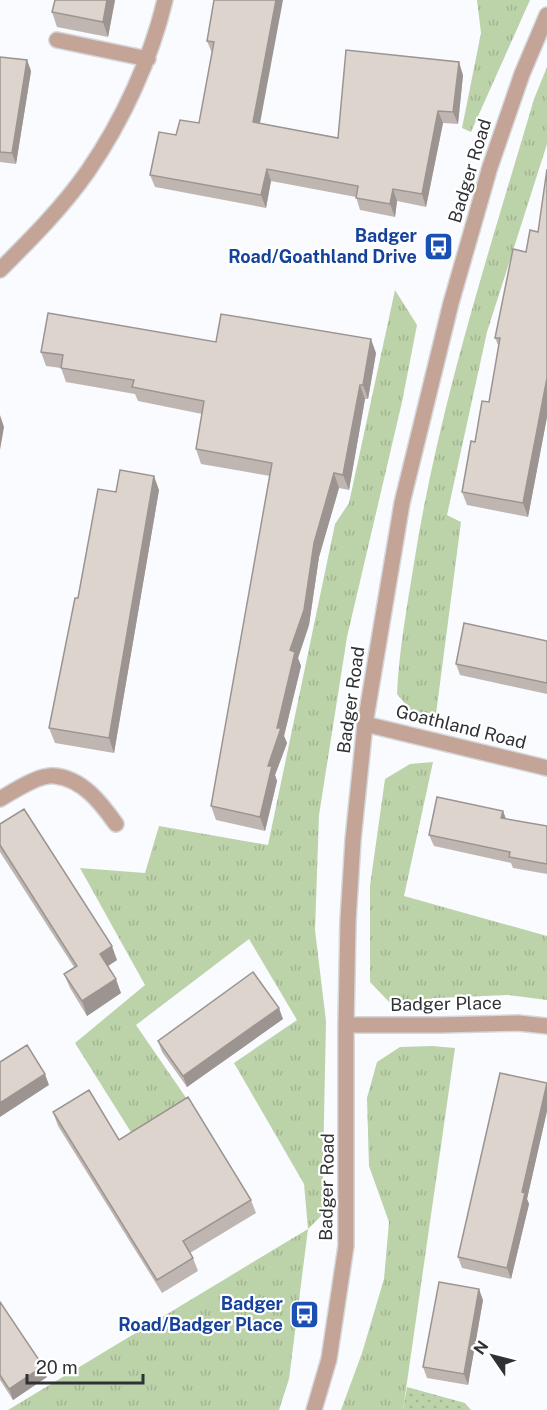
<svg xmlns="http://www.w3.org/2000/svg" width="547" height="1410" viewBox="0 0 547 1410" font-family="'Public Sans',sans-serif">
	<defs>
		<pattern id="grass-tufts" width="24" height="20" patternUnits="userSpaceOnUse" patternTransform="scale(1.5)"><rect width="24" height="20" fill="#bcd2a9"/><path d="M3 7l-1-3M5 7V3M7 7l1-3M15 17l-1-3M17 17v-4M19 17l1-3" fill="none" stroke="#a2b592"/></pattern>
		<pattern id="park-dots" width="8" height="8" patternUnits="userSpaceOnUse" patternTransform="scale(1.5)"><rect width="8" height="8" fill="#bcd2a9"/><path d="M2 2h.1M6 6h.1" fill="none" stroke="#a2b592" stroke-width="1.8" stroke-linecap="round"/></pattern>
	</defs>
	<rect width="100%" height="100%" fill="#f9fbff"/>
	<path fill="url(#grass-tufts)" d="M477,0H530L471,132L462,128L481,33Z
		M547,67V144L487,332L447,515L461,522L436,714L412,712L397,694C399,650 407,607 414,563C439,405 489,252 534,99Z
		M395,290L417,325L402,402L347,637L319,815L315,930L326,1021L322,1215L308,1229L289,1379L279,1410H8L308,1229L304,1184L234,1063L297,1020L249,939L136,1025L189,1102L134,1137L75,1043L145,985L80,868L145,873L159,826L268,845L335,524L349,503Z
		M433,762L404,896L547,936V1000L508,995L436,998L391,1004L370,982V886L385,779L410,764Z
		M432,1046L455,1048L403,1410H341L362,1353L384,1279L389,1222L369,1166L367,1098L377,1062L400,1047Z"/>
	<path fill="url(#park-dots)" d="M407,1387L465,1403L471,1410H403Z"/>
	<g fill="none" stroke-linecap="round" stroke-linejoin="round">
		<defs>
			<path id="minor" d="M57,40L148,59
				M0,270C31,239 63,207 88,171C123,120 151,59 165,0
				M365,724L547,768
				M0,799C14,791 39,774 55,776C83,779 101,803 116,824
				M346,1025H440L518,1023L547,1026
				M314,1410L329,1359L346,1246V1025L348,921L353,840L365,724L402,503L451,303L490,167L522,74L547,15"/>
		</defs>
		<use href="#minor" stroke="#d5d7da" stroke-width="18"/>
		<use href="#minor" stroke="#c3a497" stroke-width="15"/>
	</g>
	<path fill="#bfb6b1" d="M115,0L108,37L57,27L52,12Z
		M214,0L260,123L338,138L463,75L458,124L443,123L426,207L397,201L395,217L360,210L356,197L271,181L266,208L155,187L150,175L176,135L199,123L212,53L207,41Z
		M0,57L27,60L31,71L16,164L0,162Z
		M547,169V417L528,517L467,505L462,492L475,442L489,402L499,347L495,338L526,252L538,232Z
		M216,342L376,353L368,399H365L349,490L339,488L319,557L309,625L298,658L301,666L284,736L287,743L275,775L277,781L265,831L216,820L211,806L270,476L201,464L196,449L202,414L138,401L135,394L66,382L61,368L46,366L41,352Z
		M159,490L114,753L55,743L49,728L78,598L116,492Z
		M547,641V694L460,675L456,664Z
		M503,811L506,819L547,826V874L513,868L511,863L434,846L429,835Z
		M0,824L117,960L108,966L121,993L87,1016L70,988L64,974L74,967L0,852Z
		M283,1019L187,1087L162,1052L158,1041Z
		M547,1084V1111L527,1199L529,1204L511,1279L462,1268L458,1257Z
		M53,1112L119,1140L251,1200L256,1213L190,1253L193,1258L198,1271L162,1293L58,1126Z
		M483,1300L468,1385L427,1378L423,1367Z
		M0,1302L47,1377L13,1400L0,1380Z"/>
	<path fill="#9b9490" d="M107,0H115L108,37L103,22Z
		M276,0H283L258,134L253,122Z
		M27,60L31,71L16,164L12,153Z
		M459,62L463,75L458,124L453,112Z
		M438,111L443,123L426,207L422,194Z
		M267,169L271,181L266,208L261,195Z
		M393,189L397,201L395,217L390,204Z
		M371,339L376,353L368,399L363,385Z
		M547,378V417L528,517L523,503Z
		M360,385L365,399L349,490L343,475Z
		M0,415L4,427L0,450Z
		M334,473L339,488L319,557L309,625L298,658L301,666L284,736L287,743L275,775L277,781L265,831L260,817L268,766L277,728L290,650L314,543Z
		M154,476L159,490L114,753L109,738Z
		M503,811L507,822L501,818Z
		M112,946L117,960L105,968L100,954Z
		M116,979L121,993L87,1016L82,1001Z
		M279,1008L283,1019L187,1087L183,1076Z
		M45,1074L49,1085L0,1117V1103Z
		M547,1083V1111L527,1199L529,1204L511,1279L507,1268L522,1192Z
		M479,1289L483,1300L468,1385L464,1374Z
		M43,1366L47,1377L13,1400L9,1389Z"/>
	<path fill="#ded4ce" stroke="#9b9490" stroke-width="1.5" d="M55,0H107L103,22L52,12Z
		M214,0H276L253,122L338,138L346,50L459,62L453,112L438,111L422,194L393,189L390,204L356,198L358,186L267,169L261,195L150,175L159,132L176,135L180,120L199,123L214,42L207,41Z
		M0,57L27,60L12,153L0,152Z
		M547,169V378L523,503L462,492L471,441L475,442L482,401L489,402L500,338H495L513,249L526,252L530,230L538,232Z
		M48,313L216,342L221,314L371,339L363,385H360L343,475L334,473L314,543L304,610L290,650L295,652L277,728H281L268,766H272L260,817L211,806L272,463L196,449L204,401L132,387L134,380L61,368L63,355L41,352Z
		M120,470L154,476L109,738L49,728L75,598H78L98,489L116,492Z
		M464,623L547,641V683L456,664Z
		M437,797L503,811L501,818L547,826V864L509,857L510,852L429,835Z
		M24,809L112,946L100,954L116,979L82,1001L64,974L77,966L0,845V824Z
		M253,972L279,1008L183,1076L158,1041Z
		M27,1045L45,1074L0,1103V1062Z
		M500,1073L547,1083L522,1192L525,1193L507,1268L458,1257Z
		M89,1090L119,1140L188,1097L251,1200L183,1241L193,1258L157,1280L53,1112Z
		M439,1282L479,1289L464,1374L423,1367Z
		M0,1302L43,1366L9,1389L0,1375Z"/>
	<defs>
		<symbol id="bus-square" viewBox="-11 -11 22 22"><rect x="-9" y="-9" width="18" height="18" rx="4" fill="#1a4fb4" stroke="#fff"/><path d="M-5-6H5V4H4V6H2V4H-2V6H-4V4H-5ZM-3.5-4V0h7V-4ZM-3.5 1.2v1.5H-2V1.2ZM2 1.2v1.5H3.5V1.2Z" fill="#fff"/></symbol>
	</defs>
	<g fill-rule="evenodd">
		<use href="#bus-square" x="422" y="230" width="33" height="33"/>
		<use href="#bus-square" x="288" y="1298" width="33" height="33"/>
	</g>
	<g text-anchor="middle" stroke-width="4.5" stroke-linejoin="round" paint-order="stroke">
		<g font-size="18" fill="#2f3134" stroke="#fff">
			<text transform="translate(470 171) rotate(-73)" y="6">Badger Road</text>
			<text transform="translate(351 700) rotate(-82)" y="6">Badger Road</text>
			<text transform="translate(461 727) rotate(14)" y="6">Goathland Road</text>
			<text transform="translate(446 1004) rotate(-1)" y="6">Badger Place</text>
			<text transform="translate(327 1187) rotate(-89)" y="6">Badger Road</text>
		</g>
		<g font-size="18" font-weight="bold" fill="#164399" stroke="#fff" text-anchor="end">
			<text x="417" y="242">Badger<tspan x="417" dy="21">Road/Goathland Drive</tspan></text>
			<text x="283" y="1310">Badger<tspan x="283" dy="21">Road/Badger Place</tspan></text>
		</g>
	</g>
	<g transform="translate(493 1356) rotate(305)" stroke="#ffffff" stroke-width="4.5" paint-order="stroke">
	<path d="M0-4.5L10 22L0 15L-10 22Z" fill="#2f3134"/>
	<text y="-9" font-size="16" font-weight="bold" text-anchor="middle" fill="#2f3134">N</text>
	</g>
	<path d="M27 1374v9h116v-9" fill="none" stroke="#2f3134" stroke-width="3"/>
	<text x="36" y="1374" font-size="18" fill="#2f3134" stroke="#ffffff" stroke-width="4.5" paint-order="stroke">20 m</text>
</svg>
